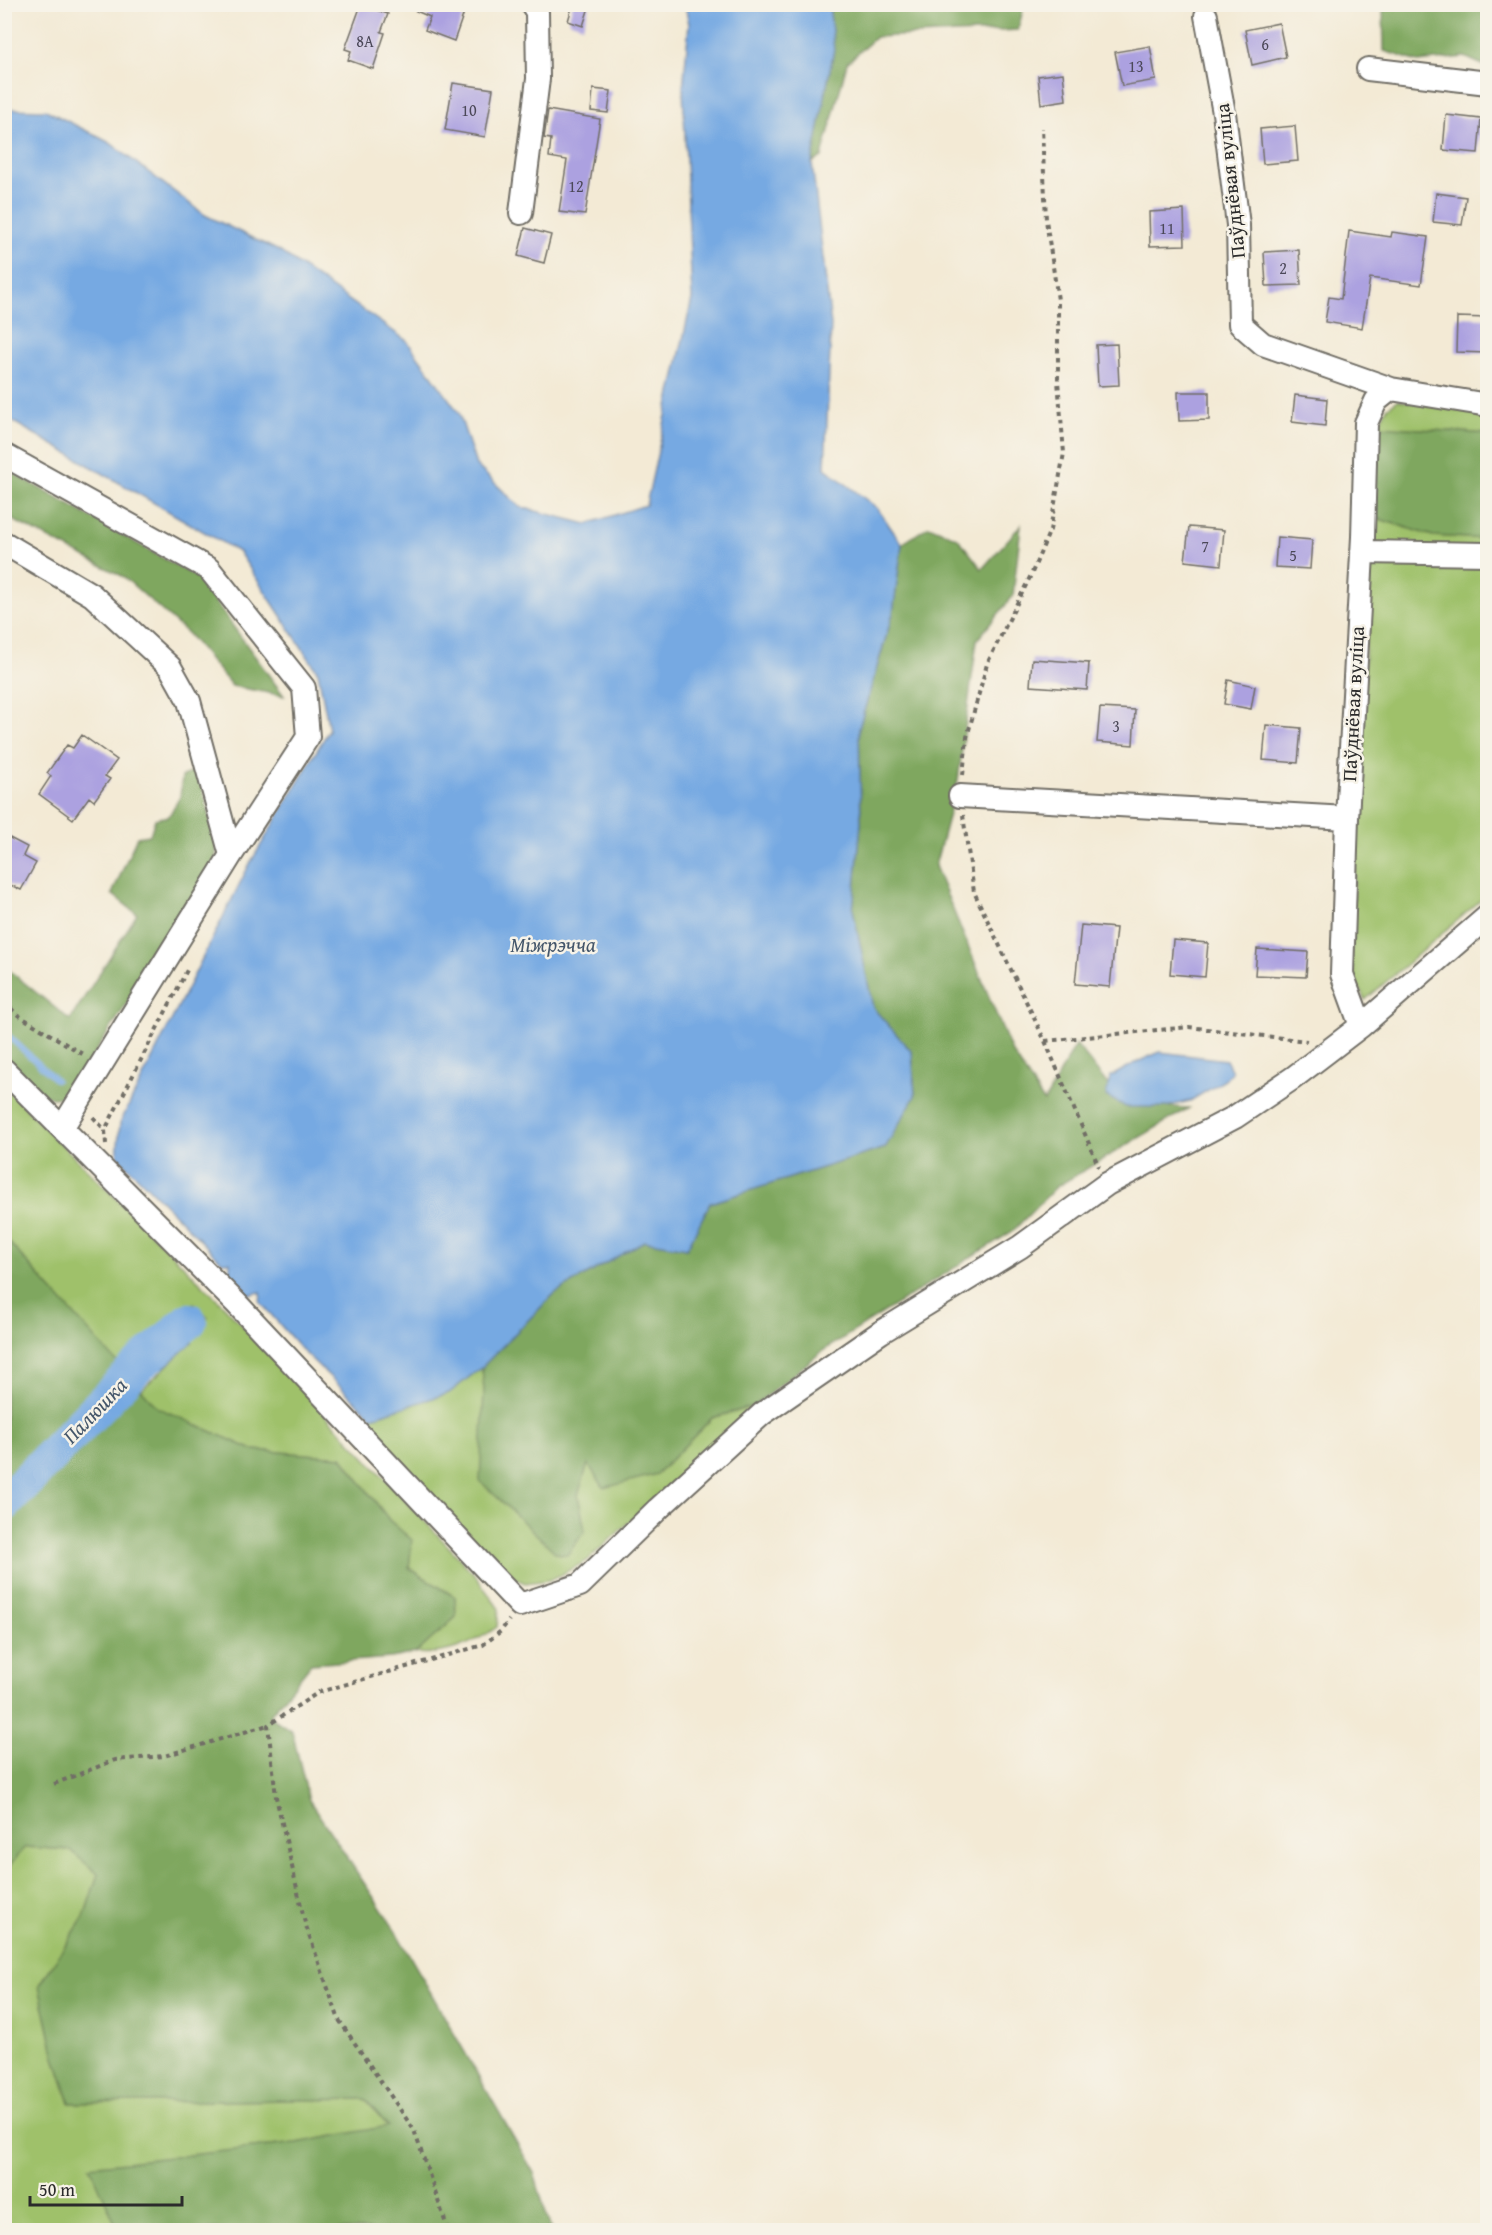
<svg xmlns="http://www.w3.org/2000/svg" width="1492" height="2235" viewBox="0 0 1492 2235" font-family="'Gentium Book Plus',serif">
	<rect width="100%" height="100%" fill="#f7f3e8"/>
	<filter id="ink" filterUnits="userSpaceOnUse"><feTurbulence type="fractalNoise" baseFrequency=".0167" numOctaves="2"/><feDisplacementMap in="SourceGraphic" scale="12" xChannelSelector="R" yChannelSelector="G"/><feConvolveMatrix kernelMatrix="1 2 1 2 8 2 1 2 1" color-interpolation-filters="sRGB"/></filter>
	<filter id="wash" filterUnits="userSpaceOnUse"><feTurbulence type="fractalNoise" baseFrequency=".008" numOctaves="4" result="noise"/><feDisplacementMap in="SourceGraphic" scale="24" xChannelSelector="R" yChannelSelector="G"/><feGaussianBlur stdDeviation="1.35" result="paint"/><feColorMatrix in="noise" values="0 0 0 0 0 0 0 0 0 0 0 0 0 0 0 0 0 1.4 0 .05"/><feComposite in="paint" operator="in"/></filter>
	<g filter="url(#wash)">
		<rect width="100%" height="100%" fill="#f3ead5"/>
		<path fill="#9fc16a" stroke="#65764a" stroke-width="1.5" d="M1398,400L1487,415V434L1378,426L1387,408Z
			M1373,517L1433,536L1487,539L1488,894L1365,1000L1351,972L1356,818Z
			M4,1087L225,1307L475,1575L499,1609L497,1627C474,1644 444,1656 416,1653L456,1617L455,1597L409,1568L411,1540L389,1520L342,1457L253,1450L158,1408L141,1390L192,1342L195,1328L208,1317L194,1303L181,1314L171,1317L142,1343L120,1367L5,1238Z
			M482,1367L484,1390L585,1531L578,1495L588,1463L657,1474L712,1418L754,1406L587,1561L550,1580L525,1583L505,1574L364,1428L372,1417L449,1393Z
			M24,1847L71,1850L98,1874L84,1917L39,1986L55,2057L70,2103L365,2099L389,2127L297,2143L91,2167L118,2230H5L4,1872Z"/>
		<path fill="#7fa75e" stroke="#556944" stroke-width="1.5" d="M829,5H1024L1018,30L876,37L847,63L822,157L812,163L834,49Z
			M1383,5H1487V67L1465,57L1418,62L1384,51Z
			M1378,426L1487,434V539L1433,536L1373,517Z
			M4,468L198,578L284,696L232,686L188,634L124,577L5,516Z
			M1021,525L1013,596L977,640L958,780L935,866L1011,1050L1044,1102L1076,1044L1123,1104L1189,1108L1056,1187L1013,1231L824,1350L754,1406L712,1418L657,1474L604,1488L588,1464L578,1495L585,1531L567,1555L556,1553L480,1481L484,1390L482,1367L555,1293L644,1241L687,1248L710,1203L885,1148L915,1095L912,1052L873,1008L853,910L861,823L859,728L893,613L902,544L929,526L958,538L982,569Z
			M198,768L217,847L215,863L208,879L72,1088C66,1093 61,1099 52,1098C38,1096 15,1067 5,1056V967L70,1020L137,914L112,894L137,837L150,835L155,819L169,816L180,797L182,777Z
			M5,1238L158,1408L253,1450L342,1457L389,1520L412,1540L409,1568L455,1597L456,1617L416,1653L391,1658L311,1664L269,1716L292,1731L309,1800L392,1925L534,2173L551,2230H118L90,2166L297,2143L388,2126L365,2099L70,2103L55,2057L39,1986L84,1917L98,1874L70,1850L25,1847L5,1872Z"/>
		<path fill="#76a9e2" stroke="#506a86" stroke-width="1.5" d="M685,5H829L834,49L812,163L831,325L825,468L877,508L902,544L893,613L859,728L861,823L853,910L873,1008L912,1052L915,1096L885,1148L710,1203L687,1248L644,1241L555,1293L482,1367L449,1393L372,1417L304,1352L260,1302L261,1292L248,1295L229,1276L230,1262H222L117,1156L120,1123L249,865L329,730L318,672L239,552L5,417V109L46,110L110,143L205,215L279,251L407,341L459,413L476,465L520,507L587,524L646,505L692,299L683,89L689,24Z
			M1160,1052L1226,1060L1232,1072L1225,1080L1190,1101L1165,1107H1126L1106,1096L1110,1077L1137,1062Z
			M181,1314L195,1328L192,1342L163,1368L141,1363L142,1343L171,1316Z"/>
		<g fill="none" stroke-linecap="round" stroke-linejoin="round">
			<path stroke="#76a9e2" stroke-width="6" d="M4,1032L56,1080"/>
			<path stroke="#76a9e2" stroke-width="36" d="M4,1504L141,1363L189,1321"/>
		</g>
		<g id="blocks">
			<path fill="#aca1e0" d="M400,4H467L454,41L425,30L430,17Z
				M573,4H590L583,26L568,21Z
				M361,5L388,14L381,32L385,33L373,69L348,60L351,51L345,49Z
				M1279,23L1286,57L1252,65L1245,30Z
				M1150,46L1156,80L1122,86L1115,52Z
				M1063,73L1066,100L1041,104L1038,76Z
				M453,83L493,89L485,137L445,130Z
				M593,89L611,91L608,113L591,111Z
				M548,110L600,119L585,215L559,212L567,160L549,157L551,139L544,138Z
				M1446,115L1481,119L1478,153L1443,150Z
				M1295,126L1298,161L1263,164L1260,129Z
				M1436,193L1466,197L1462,225L1433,222Z
				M1184,210L1185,245L1150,246L1149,212Z
				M525,228L551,235L544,263L518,256Z
				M1349,231L1391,237L1392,232L1428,237L1421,285L1370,278L1362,328L1325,322L1329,297L1341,299Z
				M1299,250L1301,285L1266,286L1264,252Z
				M1457,317L1488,318V353L1456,352Z
				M1117,344L1119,385L1098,386L1096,345Z
				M1178,392H1209V420L1179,421Z
				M1295,395L1327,399L1325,426L1292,422Z
				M1189,527L1224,530L1221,565L1185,561Z
				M1277,537L1312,540L1310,569L1275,567Z
				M1032,659L1089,663L1087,690L1030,686Z
				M1228,680L1255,686L1251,709L1224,704Z
				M1100,708L1135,710L1133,745L1097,742Z
				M1266,725L1301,728L1298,763L1263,760Z
				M82,735L117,760L105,776L110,779L94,801L89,797L73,819L39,794L51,776L47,773L67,745L73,748Z
				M4,835L27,847L23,856L36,863L21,890L4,882Z
				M1081,925L1116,928L1110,987L1075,984Z
				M1173,940L1208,943L1205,977L1170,974Z
				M1257,949L1308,952L1306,977L1255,975Z"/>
		</g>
	</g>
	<g filter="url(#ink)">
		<use href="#blocks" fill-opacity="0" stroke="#716e66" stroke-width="1.5"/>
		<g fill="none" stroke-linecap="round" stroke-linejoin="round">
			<defs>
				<path id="minor" d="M1206,16L1224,113L1238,225L1240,324L1263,344L1391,389L1488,405
					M1368,69L1488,83
					M521,213L538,79L537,12L532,4
					M4,455L209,569L304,688L308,737L231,855
					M4,543L92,595L170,667L189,701L231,855L62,1128
					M1362,552L1488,554
					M960,796L1347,818
					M1361,1026L1342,974L1347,818L1363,537L1366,423L1376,401L1391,389
					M4,1070L236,1303L520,1605L580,1585L658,1509L762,1414L881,1332L1020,1247L1107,1184L1235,1117L1293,1078L1361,1026L1488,916"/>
			</defs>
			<use href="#minor" stroke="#716e66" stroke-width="26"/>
			<path stroke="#716e66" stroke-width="4" stroke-dasharray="4.5 4.5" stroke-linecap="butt" d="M963,775L967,737L987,664L1031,575L1050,530L1064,453L1058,381V300L1046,220L1042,128
				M963,815L974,892L1045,1041L1099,1167
				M4,1002L18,1015L84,1055
				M1045,1041L1189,1027L1307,1041
				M93,1117L105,1130
				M106,1144L105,1130L187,970
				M54,1784L115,1760L164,1756L268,1725
				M448,2230L414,2130L339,2020L305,1923L276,1797L268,1725L319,1692L483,1645L501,1631L509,1620"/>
			<use href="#minor" stroke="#fff" stroke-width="22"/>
		</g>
	</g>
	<g text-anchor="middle" stroke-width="5" stroke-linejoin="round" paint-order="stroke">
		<g font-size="16" fill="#4b4858">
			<text x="365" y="47">8А</text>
			<text x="1265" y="50">6</text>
			<text x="1136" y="72">13</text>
			<text x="469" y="116">10</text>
			<text x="576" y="192">12</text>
			<text x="1167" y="234">11</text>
			<text x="1283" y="274">2</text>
			<text x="1205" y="552">7</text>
			<text x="1293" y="561">5</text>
			<text x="1116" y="732">3</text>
		</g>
		<g font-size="20" fill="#2b2b2b" stroke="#f7f3e8">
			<text transform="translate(1230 181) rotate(-96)" y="7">Паўднёвая вуліца</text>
			<text transform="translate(1353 704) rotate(-87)" y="7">Паўднёвая вуліца</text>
		</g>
		<g font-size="21" font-style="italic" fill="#45576b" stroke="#f7f3e8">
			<text x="553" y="952">Міжрэчча</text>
			<text transform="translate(95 1411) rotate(-46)" y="7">Палюшка</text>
		</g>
	</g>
	<rect width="1492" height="2235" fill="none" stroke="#f7f3e8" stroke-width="24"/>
	<path d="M30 2196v9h152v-9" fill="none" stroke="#2b2b2b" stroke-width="3"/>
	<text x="39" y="2196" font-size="18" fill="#2b2b2b" stroke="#f7f3e8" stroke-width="4.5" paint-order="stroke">50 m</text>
</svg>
